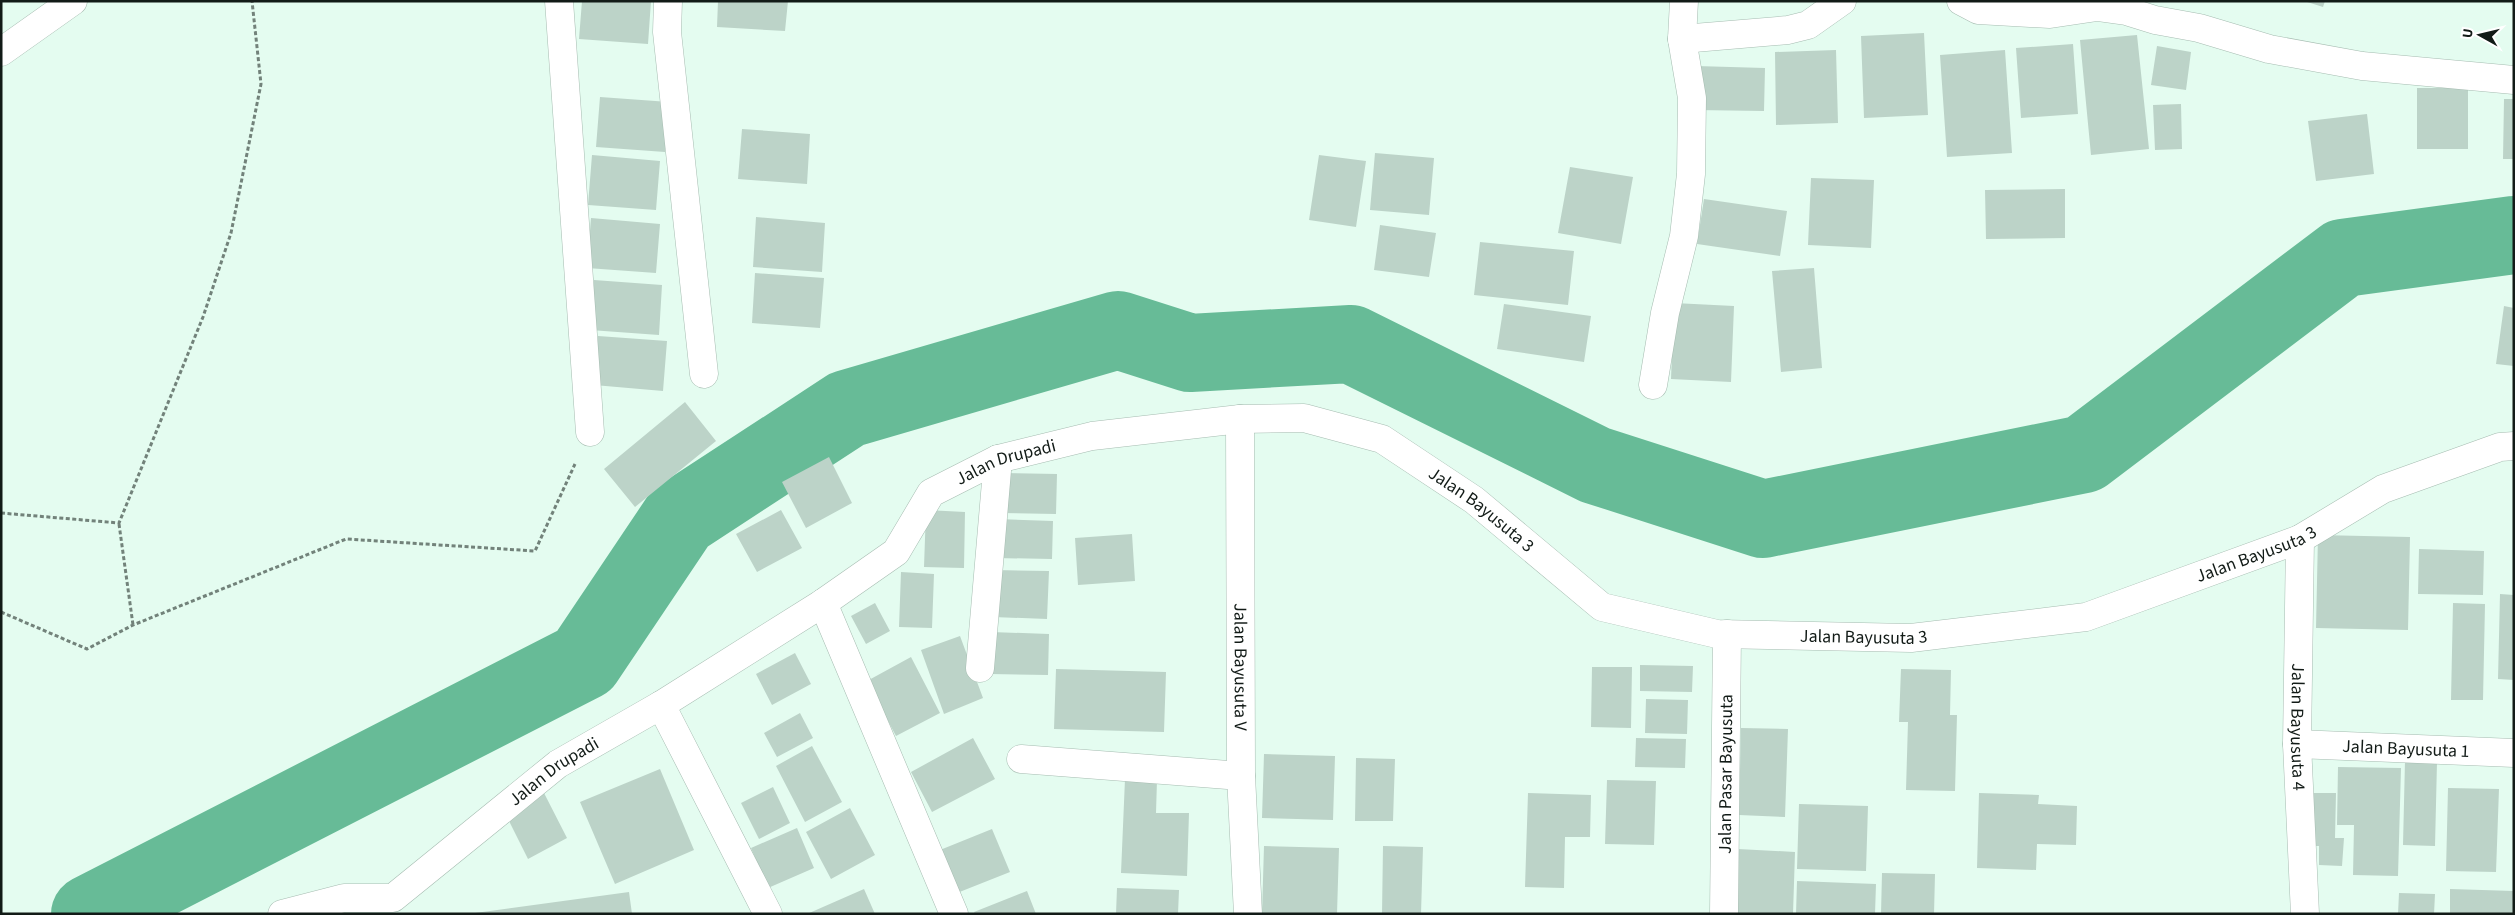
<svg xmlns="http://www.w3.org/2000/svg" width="2515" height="915" viewBox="0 0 2515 915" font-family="'Source Sans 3',sans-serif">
	<rect width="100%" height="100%" fill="#e4fcf0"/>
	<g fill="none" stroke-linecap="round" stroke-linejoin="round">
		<path stroke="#67bb97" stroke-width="78" d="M90,914L584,661L680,518L847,409L1118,330L1190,353L1351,344L1595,465L1763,519L2084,454L2343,258L2514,235"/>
	</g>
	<path fill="#bcd3c8" d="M582,1H651L648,44L579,39Z
		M718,1H788L785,31L717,27Z
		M2304,1H2325L2323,7Z
		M1924,33L1928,115L1864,118L1861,36Z
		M2137,35L2149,149L2091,155L2080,40Z
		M2073,44L2078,114L2021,118L2016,48Z
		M2157,46L2191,52L2186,90L2151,85Z
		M1836,50L1838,123L1776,125L1775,52Z
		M2005,50L2012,153L1947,157L1940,55Z
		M1696,66L1765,68L1764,111L1695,110Z
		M2417,88H2468V149H2417Z
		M600,97L669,102L665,152L596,147Z
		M2504,99H2514V159H2503Z
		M2181,104L2182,149L2155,150L2153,105Z
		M2367,114L2374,174L2316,181L2308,121Z
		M742,129L810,134L807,184L738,179Z
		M1375,153L1434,158L1429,215L1370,210Z
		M592,155L660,161L656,210L588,205Z
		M1319,155L1366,161L1356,227L1309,220Z
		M1570,167L1633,177L1621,244L1558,233Z
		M1811,178L1874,180L1871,248L1808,245Z
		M2065,189V238L1986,239L1985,190Z
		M1704,199L1787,211L1780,256L1697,244Z
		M756,217L825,223L822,272L753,267Z
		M591,218L660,224L656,273L587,268Z
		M1380,225L1436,233L1429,277L1374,270Z
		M1480,242L1574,251L1568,305L1474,295Z
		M1814,268L1822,368L1781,372L1772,271Z
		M755,273L824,278L820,328L752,323Z
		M594,280L662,285L659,335L590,330Z
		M1674,303L1734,306L1731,382L1671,379Z
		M1504,304L1591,316L1584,362L1497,349Z
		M2504,306L2514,308V366L2496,364Z
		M598,336L667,341L663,391L594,385Z
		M685,402L716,441L635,507L604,469Z
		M829,457L852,503L806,528L782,482Z
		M1000,473L1057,474L1056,514L999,513Z
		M781,510L802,548L757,572L736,534Z
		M926,510L965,512L964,568L924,567Z
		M996,519L1053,521L1052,559L995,558Z
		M1132,534L1135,581L1078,585L1075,538Z
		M2318,535L2410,537L2408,630L2316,628Z
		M2419,549L2484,551L2483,595L2418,594Z
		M995,570L1049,571L1047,619L993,617Z
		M901,572L934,574L932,628L899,627Z
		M2500,594L2514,595V680L2498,679Z
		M875,603L890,631L866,644L851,616Z
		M2453,603L2485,604L2483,700H2451Z
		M991,632L1049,634L1048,675L990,674Z
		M960,636L983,698L944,714L921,650Z
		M795,653L811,684L772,705L756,674Z
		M911,657L940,713L896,736L867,681Z
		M1640,665L1693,666L1692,692L1640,691Z
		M1592,667H1632L1631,728L1591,727Z
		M1056,669L1166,672L1164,732L1054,729Z
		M1901,669L1951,670L1950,715H1957L1955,791L1906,790L1908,722H1899Z
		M1646,699L1688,700L1687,734L1645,733Z
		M800,713L813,738L777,757L764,733Z
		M1741,728L1788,729L1785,817L1739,815Z
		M973,738L995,779L932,812L911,772Z
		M1636,738L1686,739L1685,768L1635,767Z
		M812,746L842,802L805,822L776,766Z
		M1264,754L1335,756L1333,820L1262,818Z
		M1356,758L1395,759L1393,821H1355Z
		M2405,761L2437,762L2435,846L2403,845Z
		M2338,767L2401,768L2398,876L2353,875L2354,825H2337Z
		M660,769L694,850L615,884L580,802Z
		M1125,779L1157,780L1156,813H1189L1187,876L1121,873Z
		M1607,780L1656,781L1654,845L1605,844Z
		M773,787L790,823L759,839L741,803Z
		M2448,788L2499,789L2496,872L2446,871Z
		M544,793L567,838L528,859L505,813Z
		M1528,793L1591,795L1590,837H1565L1564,888L1525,887Z
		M1979,793L2039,795L2038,804L2077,806L2076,845L2037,844L2036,870L1977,868Z
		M2313,793H2336L2335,838H2344L2342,866L2319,865V846H2312Z
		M1799,804L1868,806L1866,871L1797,869Z
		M850,808L875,855L831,879L806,832Z
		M797,828L814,868L768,888L751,848Z
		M992,829L1010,872L957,893L940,850Z
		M1264,846L1339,848L1337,914H1262Z
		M1383,846L1423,847L1421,914H1382Z
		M1738,849L1795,852L1793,914H1737Z
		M1882,873L1935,874L1934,914H1881Z
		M1797,881L1876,884L1875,914H1796Z
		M1117,888L1179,890L1178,914H1116Z
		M864,889L875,914H807Z
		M2450,889L2514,891V914H2450Z
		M1027,891L1036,914H975L974,912Z
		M629,892L632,914H475V913Z
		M2399,893L2435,894L2434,914H2398Z"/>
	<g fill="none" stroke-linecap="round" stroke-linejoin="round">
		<defs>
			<g id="minor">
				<path d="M559,1L590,432"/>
				<path d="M668,1L667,32L704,374"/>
				<path d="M1961,1L1978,10L2050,14L2097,7L2126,11L2155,20L2199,28L2269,49L2362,66L2514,80"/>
				<path d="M1682,39L1788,30L1808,25L1842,1"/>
				<path d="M1,52L73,1"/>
				<path d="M1653,385L1665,313L1684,236L1691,174L1692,98L1682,39L1684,1"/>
				<path id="s1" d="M1240,419L1241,776L1248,914"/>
				<path id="s2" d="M2300,539L2297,744L2305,914"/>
				<path d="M823,603L954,914"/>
				<path d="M980,668L998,459"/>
				<path d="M661,705L768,914"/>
				<path id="s3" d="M2297,744L2514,753"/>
				<path d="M1021,759L1241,776"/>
				<path id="s4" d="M282,914L344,898H393L558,764L661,705L823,603L896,552L931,493L998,459L1092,436L1240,419L1304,418L1382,439L1474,500L1602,607L1717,634L1911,638L2086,617L2300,539L2383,489L2500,447L2514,446"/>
				<path id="s5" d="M1724,914L1727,634"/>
			</g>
		</defs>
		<use href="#minor" stroke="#a6bcb1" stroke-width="29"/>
		<path stroke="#72827a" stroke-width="3" stroke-dasharray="4 2.5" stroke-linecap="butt" d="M1,513L119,523L203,317L231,233L261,84L252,1
			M119,524L133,625
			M1,612L87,649L133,625L346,539L535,551L575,464"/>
		<use href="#minor" stroke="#fff" stroke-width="28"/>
	</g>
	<g text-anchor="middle" stroke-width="4.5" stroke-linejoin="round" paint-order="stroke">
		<g font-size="18" fill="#121b17" stroke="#fff">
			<text dy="6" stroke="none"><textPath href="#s4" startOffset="875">Jalan Drupadi</textPath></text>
			<text dy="6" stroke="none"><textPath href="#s4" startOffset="1381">Jalan Bayusuta 3</textPath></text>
			<text dy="6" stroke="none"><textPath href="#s4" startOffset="2206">Jalan Bayusuta 3</textPath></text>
			<text dy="6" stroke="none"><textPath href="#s4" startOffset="1801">Jalan Bayusuta 3</textPath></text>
			<text dy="6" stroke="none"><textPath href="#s1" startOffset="248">Jalan Bayusuta V</textPath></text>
			<text dy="6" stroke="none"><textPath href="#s2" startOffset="188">Jalan Bayusuta 4</textPath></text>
			<text dy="6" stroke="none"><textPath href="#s3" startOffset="109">Jalan Bayusuta 1</textPath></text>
			<text dy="6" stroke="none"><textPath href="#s4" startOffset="318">Jalan Drupadi</textPath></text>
			<text dy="6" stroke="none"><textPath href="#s5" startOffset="140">Jalan Pasar Bayusuta</textPath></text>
		</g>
	</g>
	<rect width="2515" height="915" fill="none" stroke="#121b17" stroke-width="5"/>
	<g transform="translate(2480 35) rotate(278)" stroke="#ffffff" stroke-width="4" paint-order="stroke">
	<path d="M0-4L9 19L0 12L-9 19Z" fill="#121b17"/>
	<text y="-8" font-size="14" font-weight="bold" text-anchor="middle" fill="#121b17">U</text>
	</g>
</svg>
